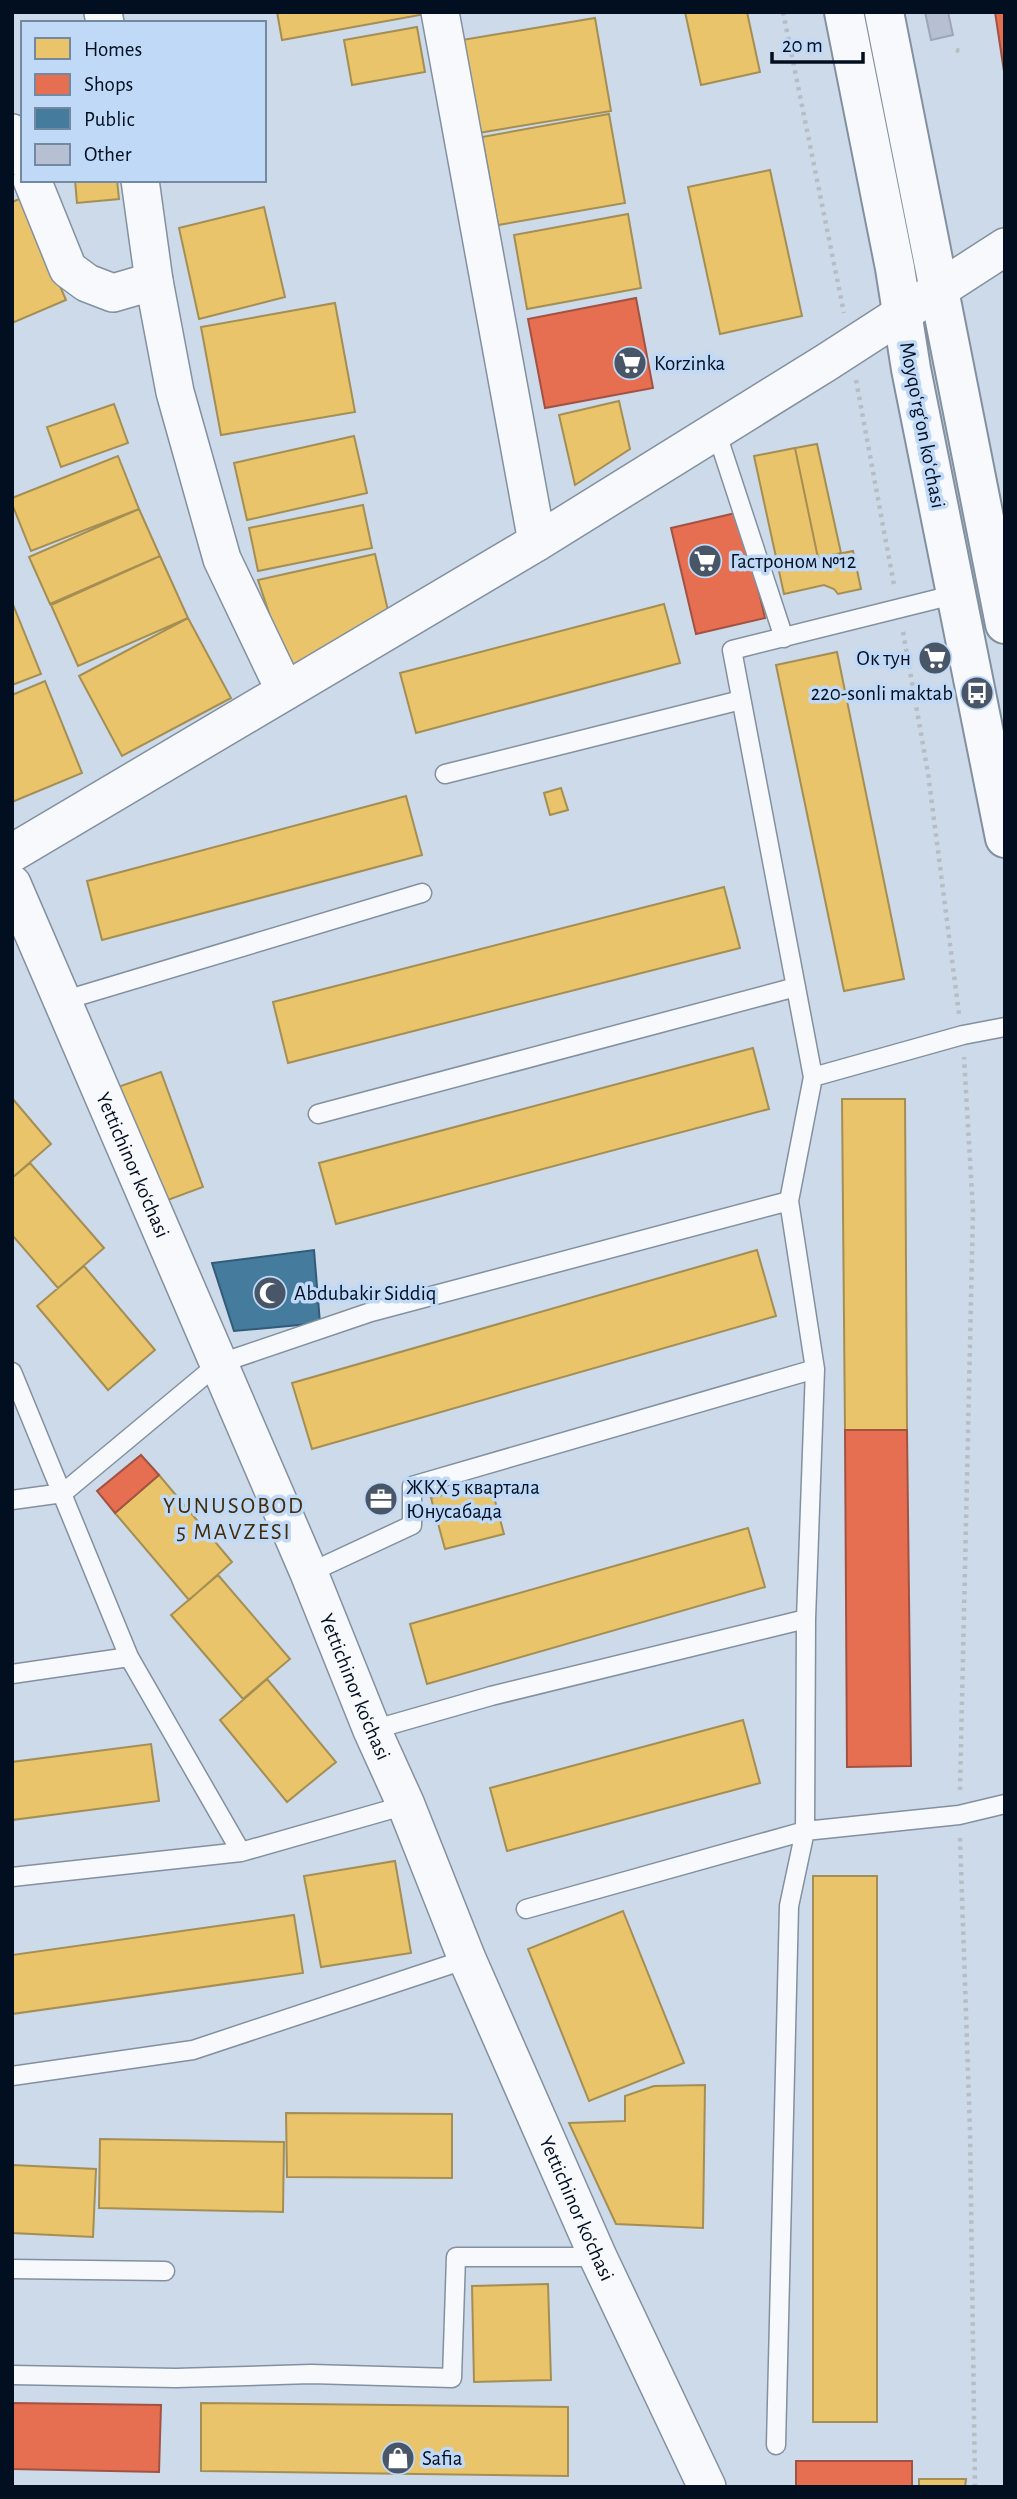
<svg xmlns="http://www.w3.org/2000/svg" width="1017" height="2499" viewBox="0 0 1017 2499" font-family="'Alegreya Sans',sans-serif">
	<rect width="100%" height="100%" fill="#ccdaea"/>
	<path fill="#e9c46a" stroke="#a48e54" stroke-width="2" d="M277,12H420V15L282,40Z
		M685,12H747L760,72L701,85Z
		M595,18L611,111L478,133L462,40Z
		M417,27L425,72L352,85L344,40Z
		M609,114L625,203L498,225L482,137Z
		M770,170L802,316L720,334L688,187Z
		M75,180H117L119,199L77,203Z
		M22,198L66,300L12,323V202Z
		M264,207L285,297L199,319L179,228Z
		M628,214L641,288L527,309L514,235Z
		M335,303L355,412L221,435L201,327Z
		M619,401L630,449L575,485L559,415Z
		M114,404L128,443L61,467L47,427Z
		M354,436L367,493L247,520L234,463Z
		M817,444L841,553L818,558L795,448Z
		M795,448L818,558L853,551L861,589L838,594L834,589L824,585L784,594L754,456Z
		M118,456L139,509L31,551L12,504V498Z
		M363,505L372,548L258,571L249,528Z
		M139,509L160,556L50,604L29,557Z
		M375,554L389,615L289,673L258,580Z
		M160,556L188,618L78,666L51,605Z
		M12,602L41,674L12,685Z
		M664,604L680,663L416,733L400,673Z
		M188,618L231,698L122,756L79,676Z
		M837,652L904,979L844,991L776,665Z
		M45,681L82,773L12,802V695Z
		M561,788L568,810L550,815L544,793Z
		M406,796L422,855L102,940L87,881Z
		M724,887L740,948L288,1063L273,1002Z
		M753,1048L769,1109L336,1224L319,1163Z
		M161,1072L203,1187L157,1204L115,1088Z
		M12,1098L51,1144L12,1178Z
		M842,1099H905L907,1430H845Z
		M30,1163L104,1248L58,1288L12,1235V1178Z
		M757,1250L776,1316L312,1449L292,1383Z
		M84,1266L155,1350L108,1390L37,1306Z
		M159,1475L232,1562L189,1600L115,1513Z
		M490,1482L504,1534L445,1549L431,1498Z
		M748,1528L765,1587L427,1684L410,1624Z
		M218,1575L290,1659L243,1699L171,1615Z
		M267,1679L336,1762L287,1802L220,1720Z
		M743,1720L760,1783L507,1851L490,1788Z
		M151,1744L159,1801L12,1820V1762Z
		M395,1861L411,1953L321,1967L304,1876Z
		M813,1876H877V2422H813Z
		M623,1911L684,2063L589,2101L528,1949Z
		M294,1915L303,1973L12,2014V1955Z
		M705,2085L703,2228L616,2224L569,2123L625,2121V2096L654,2086Z
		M286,2113L452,2114V2178L287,2177Z
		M100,2139L284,2142L283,2212L99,2208Z
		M12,2165L96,2169L93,2237L12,2233Z
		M548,2284L551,2380L474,2382L472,2286Z
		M201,2403L568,2407V2476L201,2471Z
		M919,2479H966L965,2487H919Z"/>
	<path fill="#e76f51" stroke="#a25242" stroke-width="2" d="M995,12H1005V78Z
		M636,298L653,388L545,408L528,319Z
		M740,512L765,618L696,634L671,528Z
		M845,1430H907L911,1766L847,1767Z
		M141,1455L159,1475L115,1513L97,1491Z
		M12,2403L161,2405L159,2472L12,2469Z
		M796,2461H912V2487H796Z"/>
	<path fill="#457b9d" stroke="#315b78" stroke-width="2" d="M314,1250L320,1323L234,1331L212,1263Z"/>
	<path fill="#b7c0d2" stroke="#9da6b7" stroke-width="2" d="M925,12H948L953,35L931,40Z"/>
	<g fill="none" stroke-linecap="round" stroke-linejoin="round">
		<defs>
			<path id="lane" d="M716,431L784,638
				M445,774L741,700
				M62,1001L422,893
				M813,1077L963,1035L1005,1027
				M318,1114L796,987
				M12,1372L129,1657L241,1852
				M12,1500L63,1493L218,1364L371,1312L789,1201
				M309,1573L412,1525V1486L815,1369
				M12,1674L129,1657
				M372,1730L491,1696L806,1619
				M12,1877L241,1852L406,1805
				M526,1909L805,1831L959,1815L1005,1804
				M12,2076L193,2050L467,1959
				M12,2269L165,2271
				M12,2375L176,2378L311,2374L452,2378L456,2257H598
				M776,2445L789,1906L805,1831L806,1619L815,1369L789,1201L813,1077L732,650L957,594"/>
			<g id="street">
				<path d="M103,12L105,23"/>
				<path d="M440,12L537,542"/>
				<path d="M12,133L23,158"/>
				<path d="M32,180L68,269L87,283L113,293L154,281"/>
				<path d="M140,180L154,281L175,392L222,559L285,691"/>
				<path d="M12,853L537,542L827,362L1005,247"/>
				<path id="s1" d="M12,884L309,1573L372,1730L406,1805L467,1959L598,2257L707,2487"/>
			</g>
			<path id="secondary" d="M844,12L895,268L911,369L1005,838
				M884,12L1005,624"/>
		</defs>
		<use href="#lane" stroke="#8290a0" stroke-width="21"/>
		<use href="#street" stroke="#8290a0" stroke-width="40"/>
		<use href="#secondary" stroke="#8290a0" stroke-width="42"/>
		<path stroke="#b7bdc3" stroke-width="4.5" stroke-dasharray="3.5 5" stroke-linecap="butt" d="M783,12L844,313
			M956,50L960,51
			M856,380L894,585
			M903,632L928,773L959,1014
			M960,1790L973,1211L964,1057
			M960,1838L970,2130L975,2487"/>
		<use href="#lane" stroke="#f7f9fc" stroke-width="18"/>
		<use href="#street" stroke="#f7f9fc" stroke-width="37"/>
		<use href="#secondary" stroke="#f7f9fc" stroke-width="38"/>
	</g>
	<defs>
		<symbol id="supermarket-disc" viewBox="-11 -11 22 22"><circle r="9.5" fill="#495667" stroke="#bfd9f7"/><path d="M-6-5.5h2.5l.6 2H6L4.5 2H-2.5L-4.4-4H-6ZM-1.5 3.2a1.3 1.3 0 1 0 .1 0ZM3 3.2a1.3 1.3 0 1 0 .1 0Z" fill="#fff"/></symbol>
		<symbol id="bus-disc" viewBox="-11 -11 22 22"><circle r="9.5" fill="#495667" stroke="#bfd9f7"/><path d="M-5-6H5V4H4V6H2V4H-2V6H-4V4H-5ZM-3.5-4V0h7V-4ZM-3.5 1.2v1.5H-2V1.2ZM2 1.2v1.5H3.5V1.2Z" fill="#fff"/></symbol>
		<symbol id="mosque-disc" viewBox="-11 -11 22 22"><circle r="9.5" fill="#495667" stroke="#bfd9f7"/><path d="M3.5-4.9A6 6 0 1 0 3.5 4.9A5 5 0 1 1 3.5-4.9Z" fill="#fff"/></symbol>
		<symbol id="office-disc" viewBox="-11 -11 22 22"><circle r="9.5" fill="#495667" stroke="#bfd9f7"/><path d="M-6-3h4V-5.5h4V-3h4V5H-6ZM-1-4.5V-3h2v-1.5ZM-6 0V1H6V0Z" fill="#fff"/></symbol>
		<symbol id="shop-disc" viewBox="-11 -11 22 22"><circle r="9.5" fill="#495667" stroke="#bfd9f7"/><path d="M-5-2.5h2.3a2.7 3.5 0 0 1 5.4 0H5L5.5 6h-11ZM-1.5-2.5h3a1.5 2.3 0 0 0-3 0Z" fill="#fff"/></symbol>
	</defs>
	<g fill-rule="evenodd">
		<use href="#supermarket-disc" x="611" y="344" width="38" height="38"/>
		<use href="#supermarket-disc" x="686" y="542" width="38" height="38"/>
		<use href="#supermarket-disc" x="916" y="639" width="38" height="38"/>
		<use href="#bus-disc" x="958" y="674" width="38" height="38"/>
		<use href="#mosque-disc" x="251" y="1274" width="38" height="38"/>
		<use href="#office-disc" x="362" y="1480" width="38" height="38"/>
		<use href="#shop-disc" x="379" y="2439" width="38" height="38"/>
	</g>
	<g text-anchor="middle" stroke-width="7" stroke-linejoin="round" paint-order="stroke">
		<g font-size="21" fill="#020f20" stroke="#bfd9f7" text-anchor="start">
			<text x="654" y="370">Korzinka</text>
			<text x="730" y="568">Гастроном №12</text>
			<text x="911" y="665" text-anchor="end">Ок тун</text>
			<text x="953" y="700" text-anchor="end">220-sonli maktab</text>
			<text x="294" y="1300">Abdubakir Siddiq</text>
			<text x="406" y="1494">ЖКХ 5 квартала<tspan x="406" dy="24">Юнусабада</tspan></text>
			<text x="422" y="2465">Safia</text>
		</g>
		<g font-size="21" fill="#020f20" stroke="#bfd9f7">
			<text transform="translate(923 425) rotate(79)" y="7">Moyqoʻrgʻon koʻchasi</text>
			<text dy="7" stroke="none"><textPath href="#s1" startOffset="306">Yettichinor ko‘chasi</textPath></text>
			<text dy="7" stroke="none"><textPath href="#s1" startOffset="873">Yettichinor ko‘chasi</textPath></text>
			<text dy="7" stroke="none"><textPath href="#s1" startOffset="1440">Yettichinor ko‘chasi</textPath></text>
		</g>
		<g font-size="23" letter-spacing="2" fill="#432b07" stroke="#bfd9f7">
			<text x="234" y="1513">YUNUSOBOD<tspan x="234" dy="26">5 MAVZESI</tspan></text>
		</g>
	</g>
	<rect width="1017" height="2499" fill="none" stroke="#020f20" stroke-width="28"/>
	<rect x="21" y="21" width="245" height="161" fill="#bfd9f7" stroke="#7388a1" stroke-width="2"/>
	<rect x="35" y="38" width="35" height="21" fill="#e9c46a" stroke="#7388a1" stroke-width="2"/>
	<text x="84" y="56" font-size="21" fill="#020f20">Homes</text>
	<rect x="35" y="74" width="35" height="21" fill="#e76f51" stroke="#7388a1" stroke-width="2"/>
	<text x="84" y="91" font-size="21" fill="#020f20">Shops</text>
	<rect x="35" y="108" width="35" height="21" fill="#457b9d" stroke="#7388a1" stroke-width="2"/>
	<text x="84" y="126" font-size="21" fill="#020f20">Public</text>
	<rect x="35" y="144" width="35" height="21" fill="#b7c0d2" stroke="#7388a1" stroke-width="2"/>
	<text x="84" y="161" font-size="21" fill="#020f20">Other</text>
	<path d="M772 52v10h91v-10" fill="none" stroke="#020f20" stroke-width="3.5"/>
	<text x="782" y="52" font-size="21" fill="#020f20" stroke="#bfd9f7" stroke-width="5" paint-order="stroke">20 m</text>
</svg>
